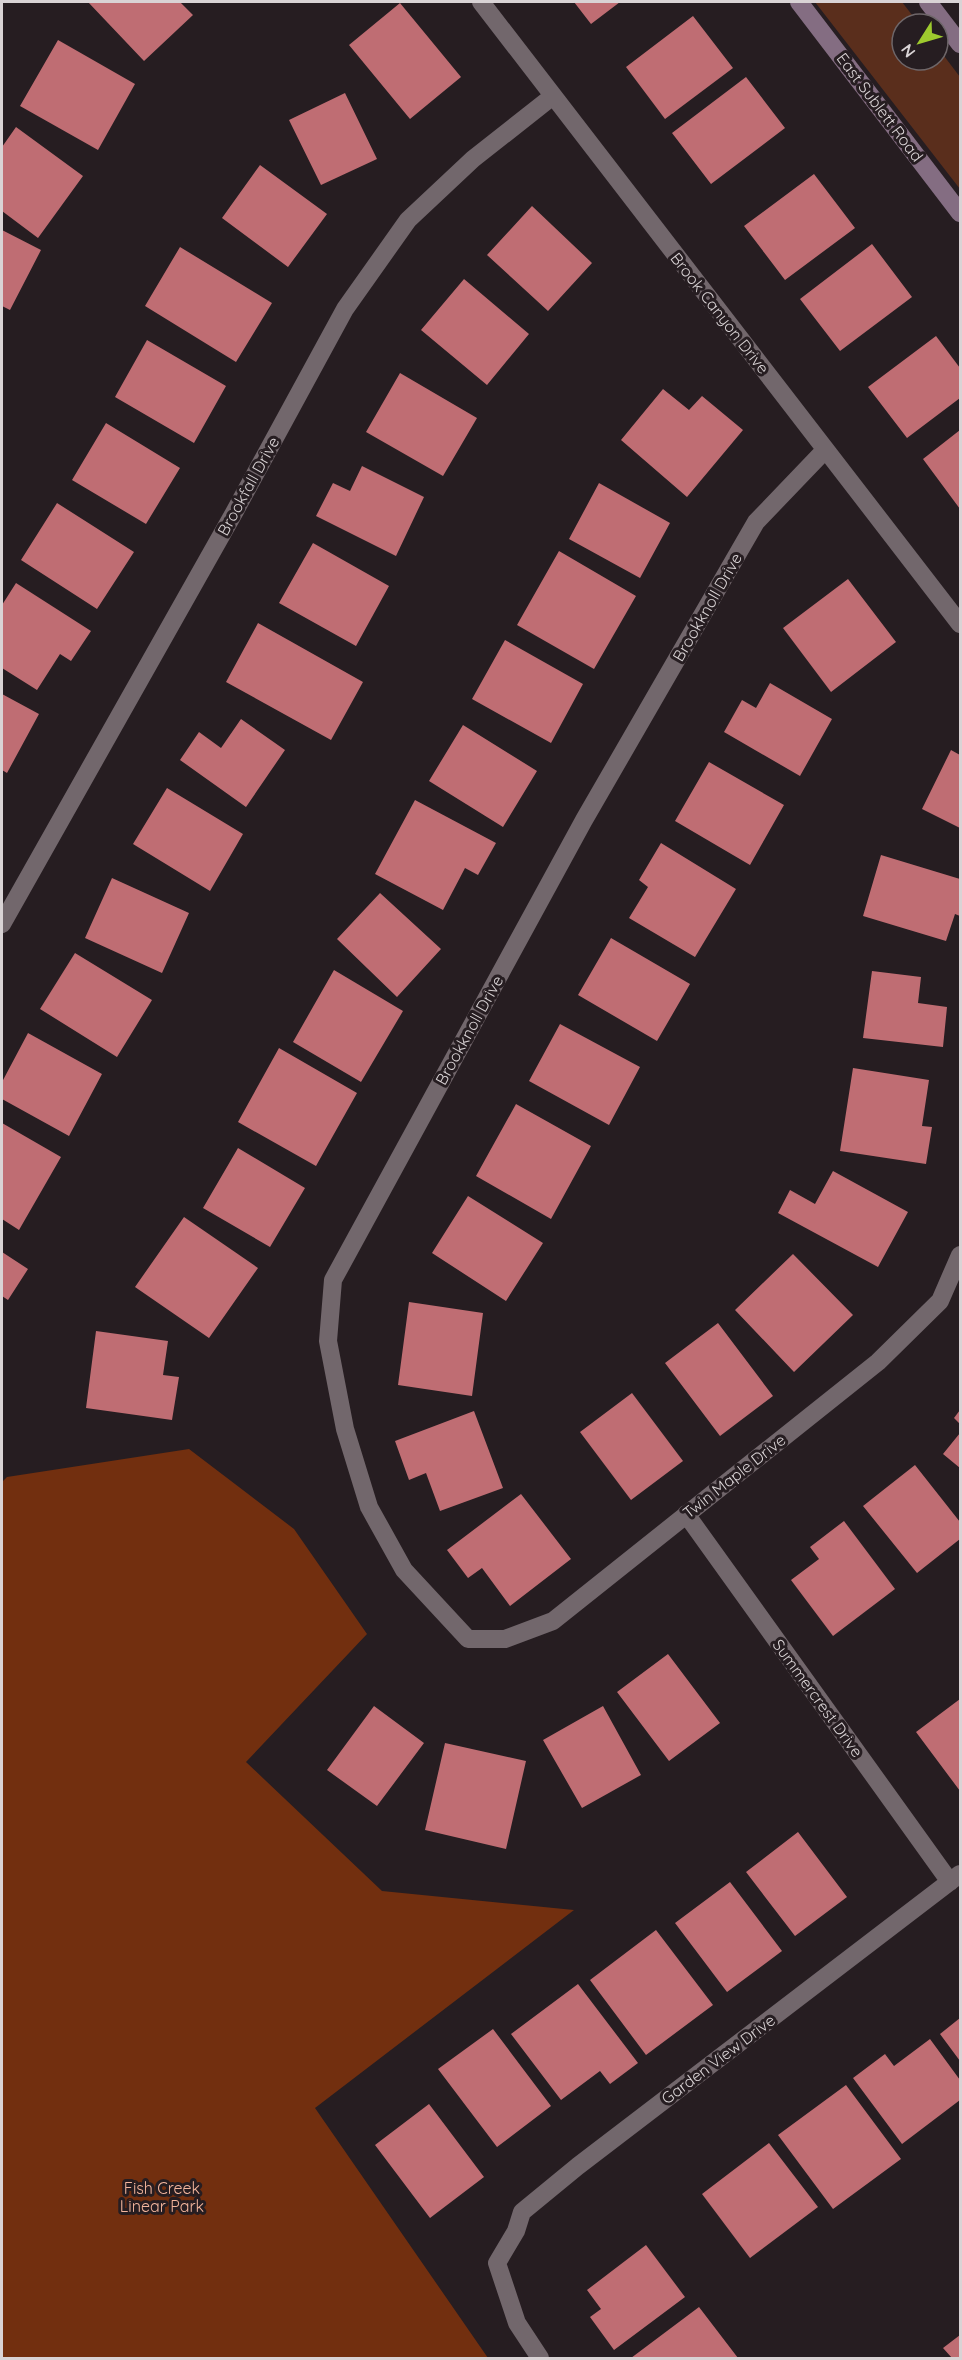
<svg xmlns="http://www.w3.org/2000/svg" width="962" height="2360" viewBox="0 0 962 2360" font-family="Quicksand,sans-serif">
	<rect width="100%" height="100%" fill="#261d21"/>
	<path fill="#5a2e1c" d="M815,2H902L919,24H902V60H938V48L960,77V189Z"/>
	<path fill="#722f0f" d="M189,1449L294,1529L367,1634L246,1762L382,1891L574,1910L315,2108L488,2358H2V1482L7,1477Z"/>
	<path fill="#bf6d73" d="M88,2H180L193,15L144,61Z
		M574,2H620L591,24Z
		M400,3L461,77L410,119L349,45Z
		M693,16L733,68L665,119L626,67Z
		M58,40L135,84L98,150L20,106Z
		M746,77L785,128L711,184L672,133Z
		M345,93L377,159L321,185L289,120Z
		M16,127L83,176L38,238L2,211V147Z
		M260,165L327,214L288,267L222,218Z
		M814,174L855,228L785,280L744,226Z
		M532,206L592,263L548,311L487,255Z
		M2,230L41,250L10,310L2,306Z
		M872,244L912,297L840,351L800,299Z
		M180,247L272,303L236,362L145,306Z
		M464,279L529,334L487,385L421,330Z
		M936,336L960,368V398L907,438L868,387Z
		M147,340L226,386L194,443L115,397Z
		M400,373L477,418L443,476L366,432Z
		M663,389L689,410L702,396L743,430L687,497L621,440Z
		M106,423L180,468L146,524L72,480Z
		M960,430V509L923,459Z
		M362,466L424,497L396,556L316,516L333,483L350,491Z
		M599,483L670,523L640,578L569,539Z
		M57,503L134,552L97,609L21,560Z
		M313,543L389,586L356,646L279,603Z
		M559,551L636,596L594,669L517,625Z
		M848,579L896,642L831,692L783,628Z
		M16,583L91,631L71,661L60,654L37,690L2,668V605Z
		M258,623L363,682L331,740L226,682Z
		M505,640L583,684L551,743L472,699Z
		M770,683L832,719L800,776L724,732L742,700L756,708Z
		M2,694L39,714L7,773L2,770Z
		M241,719L285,750L246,807L180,760L199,732L221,748Z
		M463,725L537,771L503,827L429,781Z
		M951,750L960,755V828L922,809Z
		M709,762L784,805L750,865L675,821Z
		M167,788L243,834L210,891L133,844Z
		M415,800L496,843L478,875L465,868L443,910L375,874Z
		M661,843L736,889L695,957L629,918L648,887L639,880Z
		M881,855L960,879V916L955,914L946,941L863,916Z
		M112,878L189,913L162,973L85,938Z
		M380,893L441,949L397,997L337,939Z
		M611,938L690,984L657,1041L578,995Z
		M75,953L152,1000L117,1057L40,1009Z
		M334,970L403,1011L361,1082L293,1042Z
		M872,971L921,977L918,1003L947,1007L943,1047L863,1038Z
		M560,1024L640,1067L609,1125L529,1081Z
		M28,1033L102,1074L69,1136L2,1099V1082Z
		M279,1048L357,1093L316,1166L238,1122Z
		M853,1068L929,1080L922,1126L932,1127L926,1164L840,1151Z
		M516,1104L591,1146L551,1219L476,1176Z
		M2,1123L61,1157L19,1230L2,1219Z
		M238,1148L305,1188L270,1247L203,1208Z
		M833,1171L908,1212L878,1267L778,1213L790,1190L815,1204Z
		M468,1196L543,1243L506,1301L432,1253Z
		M184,1217L258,1268L209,1338L135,1287Z
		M2,1252L28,1269L8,1300L2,1296Z
		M793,1254L853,1315L794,1372L735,1310Z
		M409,1302L483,1313L472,1396L398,1385Z
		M718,1323L773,1396L720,1436L665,1363Z
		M96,1331L168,1341L163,1375L179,1377L172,1420L86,1408Z
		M632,1393L683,1461L631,1500L580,1432Z
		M960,1410V1424L954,1418Z
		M474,1411L503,1488L440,1511L426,1473L409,1480L395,1441Z
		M960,1433V1468L943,1454Z
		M915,1465L960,1522V1539L917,1573L863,1506Z
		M521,1494L571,1559L510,1606L482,1568L468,1578L447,1550Z
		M844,1521L895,1589L833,1636L791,1580L819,1559L810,1547Z
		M668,1654L720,1723L669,1761L617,1692Z
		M960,1699V1791L916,1732Z
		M374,1706L424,1743L377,1806L327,1770Z
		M603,1706L641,1775L582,1808L543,1740Z
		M445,1743L526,1761L506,1849L425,1830Z
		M798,1832L847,1897L795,1936L746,1872Z
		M730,1882L782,1951L727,1992L675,1923Z
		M656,1930L713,2005L646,2055L590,1980Z
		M578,1984L638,2063L610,2084L600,2071L561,2100L511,2034Z
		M960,2018V2061L940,2034Z
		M493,2029L551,2106L497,2147L438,2069Z
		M930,2039L960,2080V2100L902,2144L853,2078L885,2054L894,2066Z
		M846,2085L901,2159L833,2209L778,2135Z
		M429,2104L484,2177L430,2218L375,2145Z
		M769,2143L818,2207L750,2258L702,2194Z
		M646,2245L685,2297L614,2350L590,2317L601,2309L587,2290Z
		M699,2307L738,2358H631Z
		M960,2335V2358H952L943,2348Z"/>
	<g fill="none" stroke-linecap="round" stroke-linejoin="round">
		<path stroke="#72676c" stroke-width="18" d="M481,2L960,624
			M825,450L756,522L584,820L333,1280L328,1341L345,1429L369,1507L404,1570L468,1639H505L553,1621L878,1362L940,1301L960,1255
			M2,924L235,511L345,309L408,220L473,159L553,96
			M686,1514L950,1882
			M540,2358L517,2323L497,2263L516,2231L522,2212L578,2166L960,1874"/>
		<path stroke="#846d82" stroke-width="18" d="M799,2L960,213
			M928,2L960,44"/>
	</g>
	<g text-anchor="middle" stroke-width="6" stroke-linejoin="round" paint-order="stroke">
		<g font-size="16" fill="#d9d3d5" stroke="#261d21">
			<text transform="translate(880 107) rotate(53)" y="6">East Sublett Road</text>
			<text transform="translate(720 313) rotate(52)" y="6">Brook Canyon Drive</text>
			<text transform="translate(248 486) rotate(-61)" y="6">Brookfall Drive</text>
			<text transform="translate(707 607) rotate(-60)" y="6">Brookknoll Drive</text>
			<text transform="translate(469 1030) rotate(-61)" y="6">Brookknoll Drive</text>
			<text transform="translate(734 1476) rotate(-38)" y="6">Twin Maple Drive</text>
			<text transform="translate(818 1698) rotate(54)" y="6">Summercrest Drive</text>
			<text transform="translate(718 2059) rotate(-37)" y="6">Garden View Drive</text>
		</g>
		<g font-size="16" fill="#f4b69d" stroke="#261d21">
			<text x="162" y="2194">Fish Creek<tspan x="162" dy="18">Linear Park</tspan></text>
		</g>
	</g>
	<rect width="962" height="2360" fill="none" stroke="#d9d3d5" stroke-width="6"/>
	<g transform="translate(920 42) rotate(233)"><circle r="28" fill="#261d21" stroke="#6e6669" stroke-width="1.5"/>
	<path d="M0-4.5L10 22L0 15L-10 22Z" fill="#9eca2e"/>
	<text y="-9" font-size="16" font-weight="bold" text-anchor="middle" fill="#d9d3d5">N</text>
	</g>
</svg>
